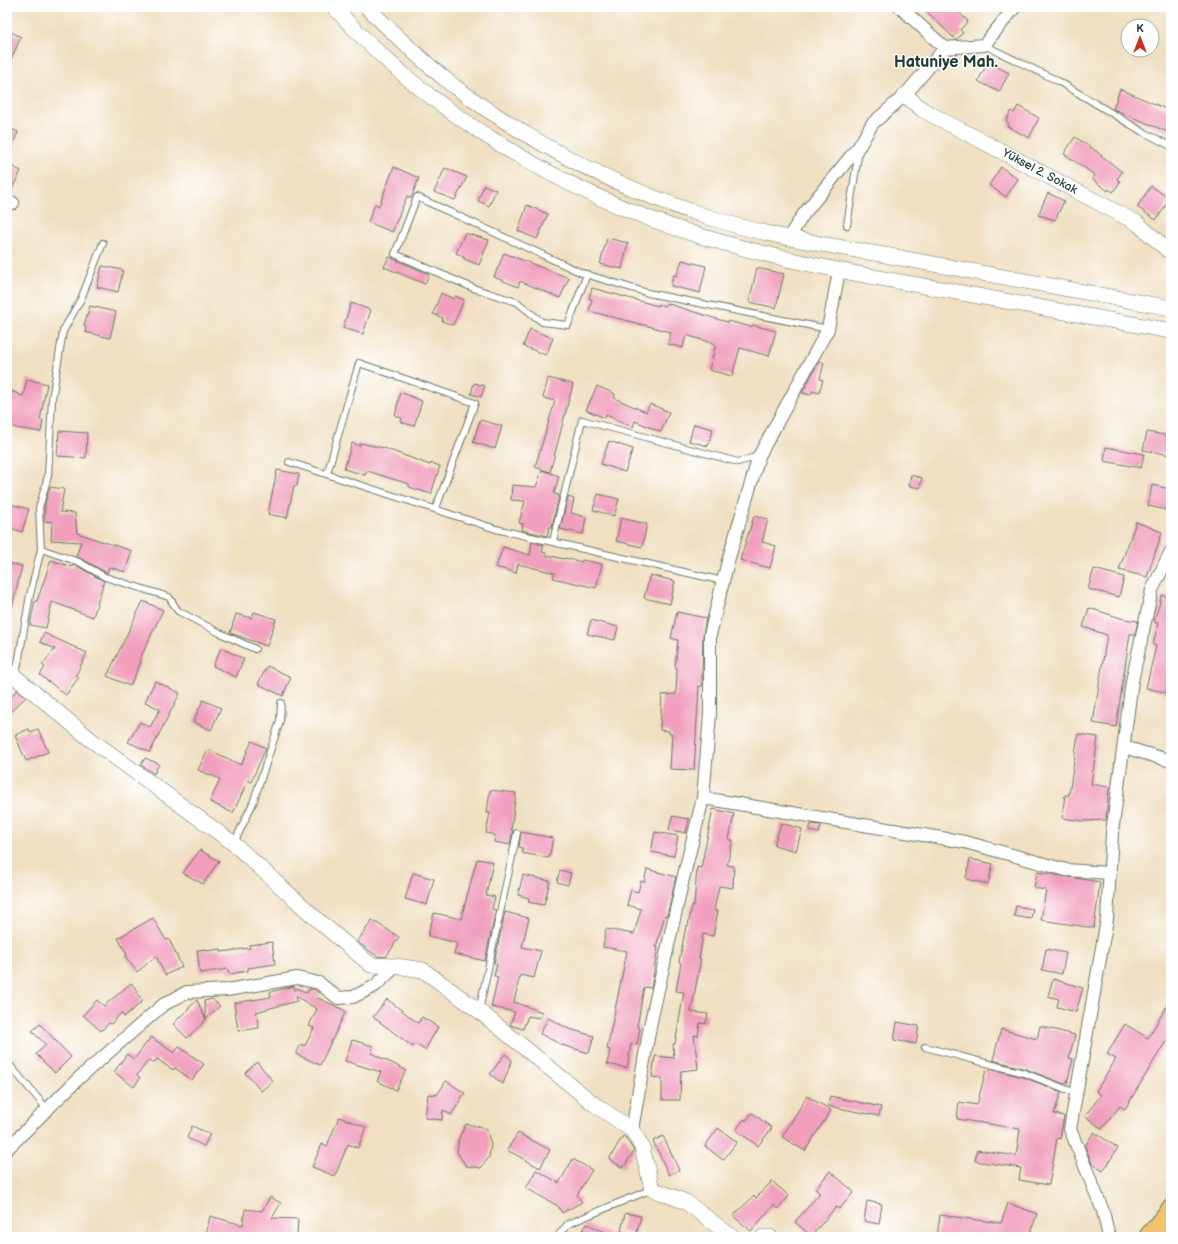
<svg xmlns="http://www.w3.org/2000/svg" width="1178" height="1244" viewBox="0 0 1178 1244" font-family="'Balsamiq Sans',sans-serif">
	<rect width="100%" height="100%" fill="#fff"/>
	<filter id="ink" filterUnits="userSpaceOnUse"><feTurbulence type="fractalNoise" baseFrequency=".025" numOctaves="2"/><feDisplacementMap in="SourceGraphic" scale="8" xChannelSelector="R" yChannelSelector="G"/><feConvolveMatrix kernelMatrix="1 2 1 2 8 2 1 2 1" color-interpolation-filters="sRGB"/></filter>
	<filter id="wash" filterUnits="userSpaceOnUse"><feTurbulence type="fractalNoise" baseFrequency=".012" numOctaves="4" result="noise"/><feDisplacementMap in="SourceGraphic" scale="16" xChannelSelector="R" yChannelSelector="G"/><feGaussianBlur stdDeviation="0.9" result="paint"/><feColorMatrix in="noise" values="0 0 0 0 0 0 0 0 0 0 0 0 0 0 0 0 0 1.4 0 .05"/><feComposite in="paint" operator="in"/></filter>
	<g filter="url(#wash)">
		<rect width="100%" height="100%" fill="#f0dfc0"/>
		<g id="blocks">
			<path fill="#f19fbd" d="M922,7H953L968,21L960,30L963,33L956,40Z
				M7,30L21,37L7,68Z
				M988,62L1009,73L999,92L978,81Z
				M1120,89L1171,111V125L1168,132L1113,109Z
				M1018,106L1039,118L1029,138L1007,126L1009,123L1006,121L1011,111L1014,113Z
				M7,127L18,132L7,158Z
				M1075,137L1096,151L1122,172L1117,179L1120,182L1113,192L1109,189L1108,191L1092,179L1095,175L1064,154Z
				M7,164L21,171L10,193H7Z
				M394,167L419,178L411,198L407,196L392,232L368,222L375,204L379,206Z
				M1001,167L1018,179L1006,197L989,185Z
				M445,168L467,177L455,200L434,192Z
				M484,185L496,190L489,206L478,201Z
				M1151,186L1170,199L1156,220L1137,207Z
				M1048,193L1064,201L1055,220L1038,215Z
				M527,205L548,214L537,239L518,231Z
				M465,233L489,240L479,265L464,259V257L456,253Z
				M607,238L628,243L622,269L600,264Z
				M504,253L569,278L560,298L520,281L518,287L494,277Z
				M389,257L429,274L425,284L384,267Z
				M682,260L706,266L700,293L671,286L673,275L676,276Z
				M102,266L123,270L118,292L97,287Z
				M757,268L784,274L776,308L749,302Z
				M592,288L658,306L659,304L665,306L666,303L720,320L728,322V321L751,327L752,325L776,331L769,356L740,348L732,376L709,370L716,344L686,335L683,348L668,344L671,332L589,311L592,299H589Z
				M441,293L454,299L455,296L464,300L453,325L442,321L443,318L433,314Z
				M351,303L371,310L363,334L343,328Z
				M90,306L116,312L110,338L85,332L86,326L84,325Z
				M530,329L553,338L546,355L523,346Z
				M819,361L824,363L820,379L823,380L819,393L812,391L811,395L802,393Z
				M548,378L573,384L550,472L535,467L555,401L543,398Z
				M27,379L47,384L40,420H43L41,432L16,428L7,424V389L23,396Z
				M474,383L485,386L481,397L471,394Z
				M597,386L615,394L614,398L646,412L650,404L669,412L661,432L635,421L633,427L606,415L605,418L586,410Z
				M400,392L422,401L414,426L401,422L402,418L395,416Z
				M480,420L502,426L495,449L473,442Z
				M694,424L713,429L708,446L689,441Z
				M59,431L87,433L86,458L57,456Z
				M1147,432L1171,436V455L1143,450Z
				M609,441L633,449L625,472L601,464Z
				M352,443L360,446V443L384,448L430,465L431,463L440,466L431,494L409,487V484L367,471L365,475L344,469Z
				M1106,447L1144,454L1141,468L1104,461Z
				M277,470L299,474L297,486H294L287,518L268,514Z
				M542,470L559,476L554,494L559,495L552,527H549L547,536L522,530L523,524L519,523L525,501L511,500L512,485L536,487Z
				M911,475L922,478L920,488L909,486Z
				M1152,485L1171,489V511L1148,506Z
				M50,487L64,489L60,512L75,513L77,533L132,551L125,572L109,567L107,573L76,556L81,542L51,540L52,522L44,521L45,503Z
				M598,494L619,499L614,516L593,510Z
				M568,497L574,499L571,513L586,517L583,534L560,529Z
				M10,504L29,509L22,532L8,527L10,518L7,517V514Z
				M754,516L768,519L762,542L776,546L770,568L740,560Z
				M621,518L647,524L642,547L616,541Z
				M1136,522L1162,532L1147,577L1119,570Z
				M532,542L544,545L542,552L546,553V555L564,559L565,558L582,562V560L602,564L596,588L553,578L555,573L518,564L516,573L496,567L503,547L530,555Z
				M51,560L72,567L73,565L77,566L104,581L93,617L52,602L46,628L30,625L35,601H37Z
				M7,563L22,566L11,611H7Z
				M1094,569L1124,577L1119,597L1088,589Z
				M650,575L675,581L670,604L644,598Z
				M1162,595L1171,598V694L1146,688L1156,646L1153,645L1158,623L1154,622Z
				M143,601L163,610L139,661L141,662L130,686L107,676Z
				M1089,608L1124,619L1138,621L1135,634H1130L1116,727L1093,723L1107,635L1083,627Z
				M254,612L276,619L267,646L230,633L236,614L252,618Z
				M677,612L706,618L703,635L702,672V686H699L694,770L670,769L672,734H669V731L660,730L662,695L676,694L677,668L675,667L678,640L671,638Z
				M591,620L618,627L615,640L587,634Z
				M44,633L87,653L76,675L79,677L66,695L40,675L45,667L42,665L55,649L40,642Z
				M221,648L244,659L236,677L213,666Z
				M267,666L291,677L283,696L258,684Z
				M155,681L180,693L150,752L128,742L140,722L150,727L160,709L145,702Z
				M17,690L26,697L7,715V702Z
				M203,700L221,708L211,730L193,722Z
				M29,729L30,732L38,729L48,752L26,761L15,735Z
				M1078,734L1098,737L1091,784L1109,787L1106,820L1083,821L1062,818L1065,795H1069Z
				M252,741L266,748L251,782L248,780L233,813L210,802L220,779L198,770L208,749L241,765Z
				M145,758L159,764L154,774L141,765Z
				M490,790L516,793L511,830H513L510,845L494,842L495,835L486,833L490,813H487Z
				M713,809L734,814L729,840H733L727,865L734,866L733,888L719,886L714,911H718L713,936L703,934L699,959H701L691,1012L708,1014L706,1024L700,1023L698,1036L694,1035L698,1069L681,1071L680,1100H662V1078L652,1077L655,1056L674,1058L673,1044H675L684,992L676,991L681,963L679,962L686,926H688L692,905L694,906L697,867L701,868Z
				M672,816L689,819L686,833L669,830Z
				M781,823L802,829L796,851L774,845Z
				M811,824L821,825L819,833L809,831Z
				M521,832L553,838L549,858L522,853L523,848L519,847Z
				M655,832L678,836L674,856L651,852Z
				M200,850L219,861L203,884L183,873Z
				M477,859L493,862L486,895L495,897L492,909L496,910L485,961L454,954L457,943L428,936L434,913L461,919Z
				M970,859L993,864L988,884L966,879Z
				M647,869L676,877L667,916L665,915L656,947H658L651,988L644,987L637,1027L640,1028L637,1045L631,1044L627,1068L607,1064L610,1050L607,1049L627,951L603,947L606,929L634,934L641,909L627,905L631,890L638,892L641,881L644,882Z
				M560,870L571,873L568,885L557,882Z
				M1037,872L1100,882L1094,928L1041,920L1046,890L1034,888Z
				M413,873L434,879L427,905L405,899Z
				M523,875L550,881L544,905L528,902L529,898L518,895Z
				M1016,906L1033,909L1031,919L1014,916Z
				M505,912L529,918L522,947L541,951L534,978L520,975L514,1002L542,1012L540,1018L528,1016L523,1029L510,1025L515,1012L491,1007L498,977L494,976L497,964L494,963Z
				M153,918L166,940L169,939L182,967L165,975L156,956L137,972L125,956L127,955L118,938Z
				M372,920L399,937L386,957L377,956L357,942Z
				M272,942L275,964L248,968V971L229,974L228,969L200,973L197,950L206,949V951L221,949V952L250,948L249,945Z
				M1046,949L1066,953L1062,974L1042,970Z
				M1053,979L1083,988L1076,1012L1057,1007L1059,999L1048,996Z
				M131,983L138,992L136,993L143,1001L124,1017L121,1013L111,1024L109,1023L101,1031L83,1015L97,1000L104,1006Z
				M294,986L295,991L297,988L307,993L309,989H314L319,993L316,997L346,1011L320,1065L296,1054L301,1044L305,1046L314,1028L309,1026L317,1009L296,996L297,1001L256,1012L259,1028L238,1031L234,1003L271,997L270,992Z
				M212,999L220,1006L206,1019L204,1001Z
				M387,999L418,1023L422,1017L438,1027L425,1050L415,1044L413,1047L373,1017Z
				M1171,999V1044L1166,1041L1125,1109L1120,1106L1102,1129L1085,1116L1101,1095L1096,1091L1116,1059L1107,1054L1125,1024L1148,1038Z
				M197,1000L206,1020L187,1038L173,1024Z
				M548,1018L569,1029L594,1036L589,1053L562,1045L540,1034Z
				M897,1022L919,1026L916,1044L894,1040Z
				M40,1024L71,1057L55,1073L36,1054L46,1045L32,1031Z
				M1040,1026L1075,1035L1069,1058L1073,1059L1067,1083L1064,1084L1026,1069L993,1060L1001,1029L1037,1039Z
				M151,1037L174,1053L179,1047L204,1064L192,1080L175,1068L173,1070L157,1059L154,1063L149,1060L137,1075L140,1078L134,1087L114,1072L127,1054L134,1059Z
				M352,1040L373,1046L371,1053L406,1070L396,1090L377,1081L381,1072L345,1061Z
				M505,1054L512,1060L503,1084L490,1074Z
				M257,1062L273,1081L261,1091L245,1073Z
				M990,1069L1023,1077L1061,1092L1054,1114L1064,1116L1060,1139L1057,1138L1049,1185L1019,1180L1021,1168L975,1161L977,1150L1016,1156L1020,1129L957,1119L959,1102L977,1105L986,1070L990,1071Z
				M446,1081L465,1093L451,1115L443,1110L442,1120L425,1118L428,1094L437,1095Z
				M807,1096L831,1110L805,1151L782,1137Z
				M830,1096L881,1107L879,1116L828,1106Z
				M752,1113L772,1128L758,1146L736,1130L744,1119L746,1121Z
				M339,1117L366,1127L358,1148L348,1144L335,1176L312,1167L322,1144L327,1146Z
				M466,1124L486,1128L491,1144L489,1157L481,1168L466,1166L457,1152L459,1138Z
				M192,1126L210,1134L204,1146L187,1138Z
				M718,1128L737,1142L723,1160L705,1146Z
				M1094,1132L1118,1148L1103,1171L1092,1164L1085,1146Z
				M518,1133L550,1150L540,1168L507,1150Z
				M623,1136L626,1138L634,1151L623,1168L609,1159Z
				M663,1136L679,1170L669,1175L653,1141Z
				M573,1159L592,1170L577,1195L582,1202L562,1213L558,1206L526,1188L536,1170L559,1183Z
				M830,1171L854,1192L839,1209L836,1207L811,1236L795,1222L820,1193L815,1189Z
				M772,1181L789,1196L778,1209L774,1205L751,1231L733,1216L754,1196L756,1198Z
				M270,1197L281,1203L272,1218L298,1219L297,1237H257L227,1234L226,1237H215L206,1235L210,1216L243,1225L245,1209L262,1211Z
				M867,1201L882,1204L879,1224L864,1221Z
				M1008,1203L1037,1214L1029,1237H937L940,1215L1001,1223Z
				M625,1213L641,1216L636,1235L621,1231Z
				M587,1224L616,1237H587L581,1233Z"/>
		</g>
	</g>
	<g filter="url(#ink)">
		<use href="#blocks" fill-opacity="0" stroke="#687665" stroke-width="1"/>
		<g fill="none" stroke-linecap="round" stroke-linejoin="round">
			<defs>
				<path id="service" d="M984,45L1058,81L1143,132L1171,146
					M847,225L859,150
					M587,274L568,325L542,322L517,302L473,288L395,254L417,197L582,273L648,293L828,329
					M289,462L496,529L723,581
					M327,474L359,363L475,403L436,508
					M553,541L582,420L738,462L759,456
					M41,549L79,562L105,577L169,597L178,611L220,633L255,649
					M16,675L30,595L41,549L39,508L48,476L52,399L63,331L81,299L103,243
					M234,843L253,803L280,721L281,703
					M479,1011L517,833
					M925,1047L1024,1073L1076,1093
					M7,1062L47,1109
					M557,1237L568,1224L652,1189"/>
				<path id="minor" d="M900,7L945,48
					M7,200L13,203
					M789,237L803,215L860,145L872,124L905,95L945,48L984,45L1015,7
					M1124,747L1171,761
					M703,798L965,842L1066,870L1109,873
					M632,1130L650,1026L683,879L703,798L710,714V635L728,561L759,456L828,329L839,271
					M7,1149L79,1078L163,1005L187,992L227,990L297,978L319,983L338,998L353,997L375,986L396,966
					M1109,1237L1103,1211L1070,1129L1107,919L1112,833L1132,681L1152,590L1171,551"/>
				<path id="tertiary" d="M334,7C427,112 564,193 697,235C775,259 855,274 935,288C1014,303 1092,317 1171,331
					M367,7C395,35 424,63 455,87C530,142 616,187 705,216C764,236 828,245 890,256C983,273 1077,291 1171,308
					M905,95L923,110L1137,223L1171,253
					M7,670L90,739L233,843L321,923L371,965L396,966L423,970L479,1011L594,1104L632,1130L642,1147L652,1189L686,1202L732,1237
					M763,1237H770"/>
				<path id="trunk" d="M1149,1237L1171,1210"/>
			</defs>
			<use href="#service" stroke="#687665" stroke-width="8"/>
			<use href="#minor" stroke="#687665" stroke-width="14"/>
			<use href="#tertiary" stroke="#687665" stroke-width="16"/>
			<use href="#trunk" stroke="#687665" stroke-width="22"/>
			<use href="#service" stroke="#fff" stroke-width="6"/>
			<use href="#minor" stroke="#fff" stroke-width="12"/>
			<use href="#tertiary" stroke="#fff" stroke-width="15"/>
			<use href="#trunk" stroke="#f3c26a" stroke-width="20"/>
		</g>
	</g>
	<g text-anchor="middle" stroke-width="3" stroke-linejoin="round" paint-order="stroke">
		<g font-size="12" fill="#1f3d34" stroke="#fff">
			<text transform="translate(1040 171) rotate(28)" y="4">Yüksel 2. Sokak</text>
		</g>
		<g font-size="16" font-weight="bold" fill="#1f3d34" stroke="#fff">
			<text x="946" y="67">Hatuniye Mah.</text>
		</g>
	</g>
	<rect width="1178" height="1244" fill="none" stroke="#fff" stroke-width="24"/>
	<g transform="translate(1140 38)"><circle r="19" fill="#ffffff" stroke="#a5b1ae"/>
	<path d="M0-3L7 15L0 10L-7 15Z" fill="#c8321e"/>
	<text y="-6" font-size="11" font-weight="bold" text-anchor="middle" fill="#1f3d34">K</text>
	</g>
</svg>
